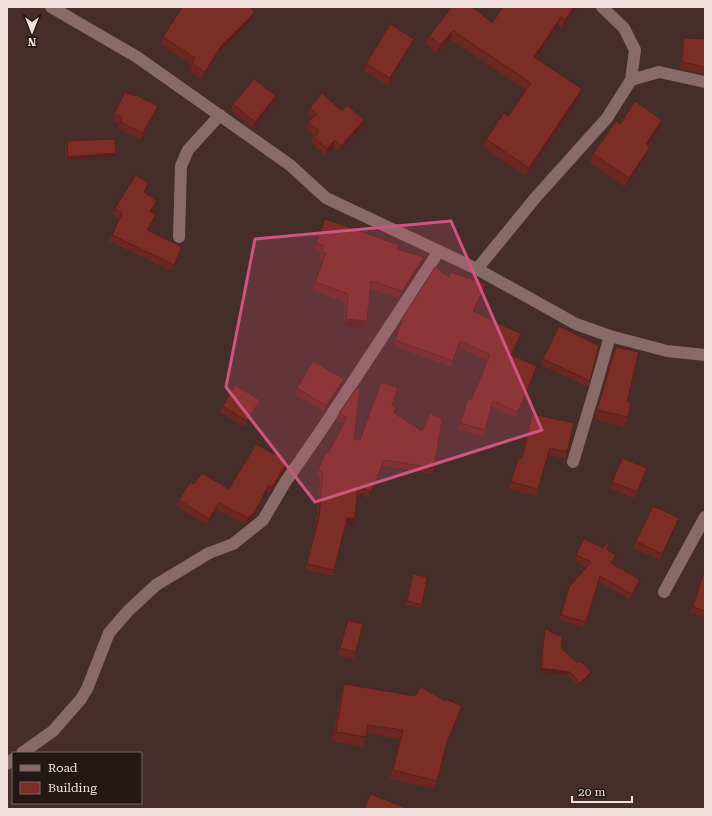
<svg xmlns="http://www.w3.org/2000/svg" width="712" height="816" viewBox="0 0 712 816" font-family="'Roboto Serif',serif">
	<rect width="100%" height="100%" fill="#452d29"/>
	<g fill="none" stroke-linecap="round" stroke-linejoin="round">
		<path stroke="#886b67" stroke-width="12" d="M51,7L137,57L290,165L326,198L477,269L576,324L610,336L667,351L705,355
			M631,80L659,72L705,82
			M179,237L181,166L188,150L220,115
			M477,269L536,197L607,118L631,80L635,50L624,28L602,7
			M573,462L594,392L610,336
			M664,592L705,517
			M22,753L53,731L81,699L87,689L109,633L128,611L156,585L209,553L233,544L263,520L286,481L322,429L439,251
			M7,764L13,759"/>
	</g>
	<path fill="#6b2821" d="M577,7L562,28L558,25L536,58L579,98L526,176L483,147L486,139L508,116L526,90L450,39L437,53L426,44L429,36Z
		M252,19L218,53L202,79L189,71L191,64L161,44L163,37Z
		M684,38L705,39V74L680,69L682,44Z
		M411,45L388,85L364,71L366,64Z
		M135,96L158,106L141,140L117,128L119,124L112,120L114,114Z
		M276,96L273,103L253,128L231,111L233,104Z
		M310,108L342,111L364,120L362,127L339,152L333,147L325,155L311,143L314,136L306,129L308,122L312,118L307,114Z
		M662,120L659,129L648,146L646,156L625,187L590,163L593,154L620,124Z
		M67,141L116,153L115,156L66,160L65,145Z
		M149,183L147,190L145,193L157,201L155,207L152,212L156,215L154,222L148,231L180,254L171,271L109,241L119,219L112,214L115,208Z
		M325,219L397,249L421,265L399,298L370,289L367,321L364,328L343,326L345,302L312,290L323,261L319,259L321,253L313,250Z
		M449,277L484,290L473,312L519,340L512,355L537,366L516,418L492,408L483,436L458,430L468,399L471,400L488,361L458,347L451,367L393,346L403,317Z
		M616,347L628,417L624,427L594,419L612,356Z
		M543,359L590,381L588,387L541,365Z
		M344,379L342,385L324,412L295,395L297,388Z
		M357,387L354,439L360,440L392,406L394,413L434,468L432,474L382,466L368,498L357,493L355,518L353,525L347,524L344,533H343L334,570L332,576L305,570L316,523L320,478L316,476L318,470L328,453L344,424L337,420L339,413Z
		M260,400L257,406L244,427L220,412L223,406Z
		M532,414L567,452L565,459L548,455L536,496L509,489L518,458L521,459L530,420Z
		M622,458L647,468L635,498L610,489Z
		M285,469L270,493L267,491L253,518L246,524L216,510L207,525L176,506L179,500L194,484L229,489Z
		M677,525L660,560L633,548L636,541Z
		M607,550L616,555L612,564L638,586L630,600L598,581L584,627L559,620L569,587L587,567L574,561L576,555Z
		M413,574L422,605L421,608L405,605Z
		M705,576V618L690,613L700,582Z
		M348,620L356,652L353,659L338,655Z
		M545,629L561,648L590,675L579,686L568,675L540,672L544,632Z
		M344,684L459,715L446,745L437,781L434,789L390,779L400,739L367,733L366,737L363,746L332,741L341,693Z"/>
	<path fill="#57201b" d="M574,7H577L562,28L565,20Z
		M255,12L252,19L218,53L202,79L205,72L221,46Z
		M561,17L558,25L531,65L534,57Z
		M453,31L450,39L437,53L440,45Z
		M414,39L411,45L388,85L390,78Z
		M582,89L579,98L526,176L529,168Z
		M276,96L273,103L253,128L255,122Z
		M158,106L141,140L143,133Z
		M364,120L362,127L339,152L341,146Z
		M662,120L659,129L642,154L646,144Z
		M335,140L333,147L325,155L327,149Z
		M650,147L646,156L625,187L629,178Z
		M116,153L115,156L66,160L68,157Z
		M149,183L147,190L142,199L144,192Z
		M157,201L155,207L148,218L150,211Z
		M156,215L154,222L145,237L147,230Z
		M182,247L180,254L171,271L174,265Z
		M424,257L421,265L399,298L402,291Z
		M486,284L484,290L471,317L473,311Z
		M346,319L367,321L364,328L343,326Z
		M344,379L342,385L324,412L326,406Z
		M260,400L257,406L244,427L247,421Z
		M288,462L285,469L270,493L272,487Z
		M269,485L267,491L253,518L246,524L248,518Z
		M219,503L216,510L207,525L209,519Z
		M347,518H355L353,525L345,524Z
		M679,518L677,525L660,560L662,554Z
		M640,580L638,586L630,600L632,594Z
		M541,668L570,672L568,675L540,672Z
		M591,672L590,675L579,686L580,683Z
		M462,706L459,715L444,750L447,742Z"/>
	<path fill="#7c2e26" stroke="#57201b" d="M182,7H250L255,12L221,46L205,72L192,63L195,58L163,37Z
		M452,7H473L492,23L503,7H574L565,20L561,17L534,57L582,89L529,168L486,139L504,113L508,116L531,83L453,31L440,45L429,36Z
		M390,24L414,39L390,78L366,64Z
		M684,38L705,39V67L682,62Z
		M254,79L276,96L255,122L233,104Z
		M125,92L135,96L136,95L158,106L143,133L120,122L122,118L114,114Z
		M322,93L342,111L347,105L364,120L341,146L335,140L327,149L314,137L319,131L308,122L317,114L310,108Z
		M635,101L662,120L646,144L650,147L629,178L593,154L616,121L620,124Z
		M115,139L116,153L68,157L67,141Z
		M136,175L149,183L144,192L157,201L150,211L156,215L147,230L182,247L174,265L112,235L122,213L115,208Z
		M325,219L399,245L397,249L424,257L402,291L371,281L367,321L346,319L348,294L315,282L326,253L322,252L324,246L316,243Z
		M435,267L449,277L451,272L486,284L473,311L521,334L511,355L537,366L518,412L493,401L485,430L460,423L468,399L471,400L490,355L460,341L453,361L395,340L403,317Z
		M559,326L599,346L590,381L543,359Z
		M616,347L639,352L627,402L631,403L628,417L597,410Z
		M313,361L344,379L326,406L297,388Z
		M381,382L398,388L392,406L396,407L394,413L422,431L430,413L442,419L434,468L384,460L371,492L358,486L355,518H347L346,527H345L334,570L307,564L319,517L323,472L318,470L326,452L328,453L347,418L339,413L357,387L360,388L354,439L360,440Z
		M235,385L260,400L247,421L223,406Z
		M532,414L574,423L567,452L550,448L538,489L511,482L518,458L522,459Z
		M256,444L288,462L272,487L269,485L255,512L248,518L219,503L209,519L179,500L190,482L194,484L202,473L229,489Z
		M622,458L647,468L637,492L612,482Z
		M653,506L679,518L662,554L636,541Z
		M584,539L603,548L610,539L607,550L616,555L611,563L640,580L632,594L600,576L586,622L561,615L569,587L591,562L576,555Z
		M413,574L427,577L422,605L407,601Z
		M703,575L705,576V611L693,607Z
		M348,620L363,624L356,652L340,648Z
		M545,629L562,637L561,648L578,663L580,661L591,672L580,683L570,672L541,668Z
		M344,684L415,696L421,687L445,701L446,699L462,706L447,742L437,781L393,770L403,730L368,725L366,737L336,732Z
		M371,794L408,809H364Z"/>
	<path fill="#d05482" fill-opacity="0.2" stroke="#d05482" stroke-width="3" stroke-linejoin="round" d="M451,221L542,430L315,502L226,387L255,239Z"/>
	<rect width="712" height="816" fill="none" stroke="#f1e0de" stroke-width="16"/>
	<rect x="12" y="752" width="130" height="52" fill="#241817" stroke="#766867"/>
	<rect x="20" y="765" width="20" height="6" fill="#886b67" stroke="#766867"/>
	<text x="48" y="772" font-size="12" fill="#f1e0de">Road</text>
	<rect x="20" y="782" width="20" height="12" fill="#7c2e26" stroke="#766867"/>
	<text x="48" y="792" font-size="12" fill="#f1e0de">Building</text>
	<g transform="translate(32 32) rotate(180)" stroke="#241817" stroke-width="3" paint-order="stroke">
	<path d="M0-3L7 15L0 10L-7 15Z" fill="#f1e0de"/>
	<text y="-6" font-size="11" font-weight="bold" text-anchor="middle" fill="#f1e0de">N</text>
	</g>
	<path d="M572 796v6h60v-6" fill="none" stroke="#f1e0de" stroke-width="2"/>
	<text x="578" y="796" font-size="12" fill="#f1e0de" stroke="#241817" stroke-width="3" paint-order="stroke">20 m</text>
</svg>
